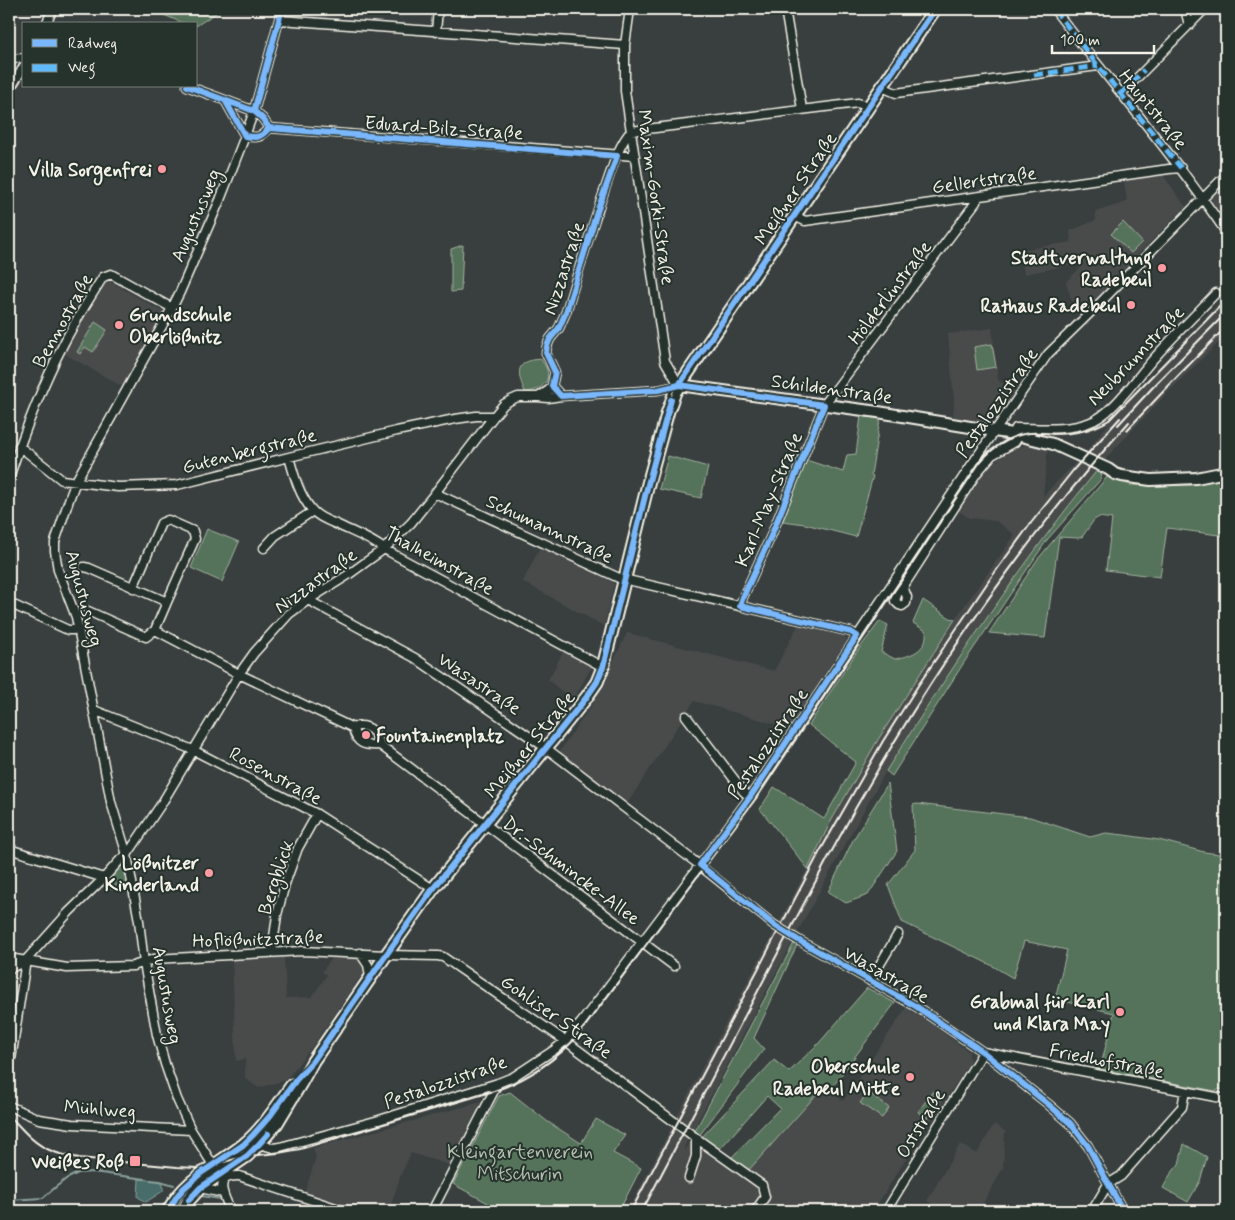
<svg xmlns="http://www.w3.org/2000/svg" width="1235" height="1220" viewBox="0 0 1235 1220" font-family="Mynerve,sans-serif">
	<rect width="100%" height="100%" fill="#383f3e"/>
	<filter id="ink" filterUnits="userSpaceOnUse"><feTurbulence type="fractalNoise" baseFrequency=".02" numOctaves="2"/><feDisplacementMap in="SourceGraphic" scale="10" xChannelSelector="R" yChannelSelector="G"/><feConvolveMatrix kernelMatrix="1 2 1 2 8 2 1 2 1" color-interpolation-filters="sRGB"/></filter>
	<g filter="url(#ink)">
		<path fill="#484b4c" d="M1163,175L1186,207L1155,237L1083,312L1071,299L1066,282L1080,268L1077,264L1024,274L1020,250L1071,242L1070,231L1096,220L1095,212L1127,202L1124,181Z
			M1226,180V223L1212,203V193Z
			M109,281L165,313L123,387L65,354L72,337L99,291Z
			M1226,297V335L1168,392L1109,455L1070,503L1000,597L934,695L886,771L853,830L798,931L684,1147L685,1151L694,1133L747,1171L825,1085L843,1101L906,1008L930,1023L969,1052L970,1062L908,1156L873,1211H628L704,1064L812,860L830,823L879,738L955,619L1015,535L996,521L969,518L957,510L986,468L1007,452L1027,444L1048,448L1043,496L1087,451L1109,423L1085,433V429L1096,426L1104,421L1121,407L1198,325Z
			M992,328L998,380L1014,391L1003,409L991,419L982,423L953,419L954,400L948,334Z
			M540,547L589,570L612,582L614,584L604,626L523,582Z
			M798,625L845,636L847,640L789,728L694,701L627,804L559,752L592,705L627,633L774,671Z
			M563,652L589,665L591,668L573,701L548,680Z
			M284,957L286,998L312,997L327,975L322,972L332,957H354L361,961L363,973L314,1044L286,1080L258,1088L245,1078V1059L236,1061L232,959Z
			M481,1102L449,1165L411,1153L400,1177L389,1211H367L305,1192L316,1157L313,1148Z
			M994,1124L1005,1131L1003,1168L979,1211H945L927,1201L960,1144L977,1154Z"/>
		<path fill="#55725a" stroke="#a4b2a1" d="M150,9H222L196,26V24H185Z
			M1123,222L1142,242L1131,253L1111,234Z
			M463,245L461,291L451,292V249Z
			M95,322L107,330L93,352L85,347L80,354L77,352Z
			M992,344L996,367L977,370L974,347Z
			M541,359C543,363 546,366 547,370C551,384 537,392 525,392C521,382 513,366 529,361C533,359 537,360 541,359Z
			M861,416L880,419L871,475L873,476L856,537L805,524L783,521L806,460L843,472L847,455L856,454Z
			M668,456L708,467L701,498L659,489Z
			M1098,469L1102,472L1101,479L1047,540L963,664L892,776L886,771C952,667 1020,565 1098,469Z
			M1107,477L1130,485L1154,486L1190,485L1226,479V536L1167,528L1160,577L1106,570L1112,519L1099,517L1094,520L1082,537L1078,538L1059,537L1045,638L989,633L1037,560Z
			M207,529L239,542L222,582L191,568Z
			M923,600L950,618L955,619L954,621L879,738L830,823L808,869L760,809L774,787L824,819L856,762L809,725L856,653L880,621L888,625L881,652L895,659C910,656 928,651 926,631L913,623Z
			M888,783L897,851L868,895L846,903L828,892L853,840Z
			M917,804L1030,817L1090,837L1106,833L1124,835L1159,840L1204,852L1226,855V1090L1219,1089L1216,1091L1100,1069L1114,1013L1055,999L1067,950L1024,941L1013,978L991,965L902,922L888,885L915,850L913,805Z
			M121,866L126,867L130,888L116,885L114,890L102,886Z
			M794,943L797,945L754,1038L764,1049L699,1136L694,1133Z
			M867,988L895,1003L830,1090L825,1085L747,1172L730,1159L780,1108L767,1096L718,1151L701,1138L774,1060L789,1072L819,1043Z
			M933,1091L942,1098L927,1118L918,1112Z
			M510,1092L548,1122L581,1143L596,1119L625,1135L613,1153L641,1168L619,1211H485L488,1203L453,1184L499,1096Z
			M868,1092L889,1108L882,1118L860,1103Z
			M1184,1144L1207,1157L1200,1181L1188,1202L1163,1188L1170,1175L1179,1164Z"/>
		<path fill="#476c6b" stroke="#8ca19d" d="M139,1179L160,1181L163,1184V1191L146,1202L138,1197Z"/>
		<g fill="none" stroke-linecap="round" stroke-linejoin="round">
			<path stroke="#8ca19d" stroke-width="2" d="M150,1180L160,1181L174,1185
				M201,1196L221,1199
				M9,1200L43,1198L57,1186L66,1179L78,1173L93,1172L145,1179
				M246,1207L255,1211"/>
			<defs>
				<path id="minor" d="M785,9L802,109
					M1054,9C1111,83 1173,154 1226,232
					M1185,9L1189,25
					M280,20L625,45
					M46,24L53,9
					M436,32L438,9
					M9,59L24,58
					M187,86L254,111L263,119L269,128
					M882,87L896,93L1098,66
					M9,91L24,66
					M1121,94L1205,9
					M225,100L245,136
					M269,128L635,156
					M245,136C257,138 261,138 269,128
					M794,216L805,221L1169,169L1181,168
					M552,386L561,396L658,390L679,385L665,361L625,91V45L630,9
					M538,397L548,398L561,396
					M1013,434L1016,428C1039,428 1066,431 1088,423C1112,416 1138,375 1156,356C1175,335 1196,314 1216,293
					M19,446L62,480L118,487L177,485L289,457L397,431L455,419L476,416H494
					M289,457C294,475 299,495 312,510C318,517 328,521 336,524C352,532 370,538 384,549L603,667
					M9,478C24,432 42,386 64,343C76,320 89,299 103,277L111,274L172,308
					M435,493L619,578L826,626L851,632L857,636
					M264,548L275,536L313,511
					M84,567L89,568L167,602L155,630L146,637L88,611
					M903,587L907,597L906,603L902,606L899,605L895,601L898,592L903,587L976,474L992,455L1015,442L1019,435
					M133,588L161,523L168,520L193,531L195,539L167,602
					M308,600L415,658L546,748L694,861L774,925L798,940L917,1007L983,1052L1048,1104L1070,1123L1088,1146L1123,1211
					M9,603L68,630H79
					M740,606L743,597L771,536L824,405L976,202L978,197
					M155,630L239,674L353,728
					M94,710L193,750L317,814L433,889
					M686,716L744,792L750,797
					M358,726C371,725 377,734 380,745C365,746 356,744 353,728Z
					M380,745L674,966
					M9,849L104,878
					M272,952L277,915L285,884L298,848L317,814
					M360,953L368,965L370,977
					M9,958L67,968L133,966L154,959L302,951L386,955L438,956L443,957L570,1044L696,1138L762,1185L765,1197L755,1211
					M9,969L25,961
					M870,981L898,934
					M9,1073L26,960L69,912L104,878L121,859L127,855L162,803L239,674L254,653L289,614L308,600L348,575L384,549L411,523L435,493L494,416L504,404L511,400L518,397H538L549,390L552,386L555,372L546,353L547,346L550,339L559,328L566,312C579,269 592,226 607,183C613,166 618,146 631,131L858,103L868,107
					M9,1106L39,1119L72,1124L191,1130
					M259,1144L273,1148L280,1147L379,1120L498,1083L513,1077L554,1050L565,1041L581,1023L700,865L750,797L970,467L1048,354L1092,311L1226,175
					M213,1165L191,1130L177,1099L165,1064L157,1035L144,963L139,921L127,855L111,802L76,617L58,570L55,551V542L70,497L76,481L172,308L180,292L220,200L245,136L254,111L282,9
					M689,1178L696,1156V1138
					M200,1188L223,1193
					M231,1211C224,1197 212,1175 239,1176L345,1211
					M432,1211L498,1083
					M886,1211L983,1052L1226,1099
					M1092,1211L1108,1184L1121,1176L1182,1107L1185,1091"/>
				<path id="tertiary" d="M679,385L878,412L1013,434L1053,444L1108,469L1115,474L1122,476L1151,480L1196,478L1226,472"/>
				<path id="secondary" d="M168,1211C187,1177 214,1168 243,1145C263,1129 277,1106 292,1085
					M183,1211L189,1200L200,1188L247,1156L259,1144L277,1123L301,1083L313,1061L386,955L433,889L586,698L597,682L603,667L648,484L668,411L675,392L935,9"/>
			</defs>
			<use href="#minor" stroke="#f4f1e8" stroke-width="11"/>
			<use href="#tertiary" stroke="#f4f1e8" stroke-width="14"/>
			<use href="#secondary" stroke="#f4f1e8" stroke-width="15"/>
			<use href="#minor" stroke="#26332d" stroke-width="8"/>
			<use href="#tertiary" stroke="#26332d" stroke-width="10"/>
			<use href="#secondary" stroke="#26332d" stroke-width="11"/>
			<path stroke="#f4f1e8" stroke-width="1" d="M173,1211C179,1201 186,1191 195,1183C208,1171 225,1162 240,1151C251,1144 259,1134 268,1124L384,955L432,888L586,696L595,682L602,667L652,464L666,410L673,392L933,9"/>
			<path stroke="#f4f1e8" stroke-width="2" d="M1118,425L1154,386L1226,313
				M1127,430L1177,377L1226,327
				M9,1116C17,1123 23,1131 31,1138C45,1151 61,1155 79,1158L177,1167L197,1168L212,1165L247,1156L278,1153L300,1149L494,1091C527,1080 558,1059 580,1033L760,793L980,462C993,447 1010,435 1030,433C1038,432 1046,433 1053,434C1074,434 1091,431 1109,420L1226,300
				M631,1211L819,853L883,741L919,684L990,579L1031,523L1075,468L1120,418
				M642,1211L828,858C912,702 1011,554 1129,422"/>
			<path stroke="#60bafa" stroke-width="5" stroke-dasharray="10 5" stroke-linecap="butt" d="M1054,9L1098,66L1181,168
				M1034,75L1098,66
				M1121,94L1144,70"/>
			<defs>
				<path id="cycleway" d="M187,86L254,111L263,119L269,128
					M225,100L245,136C257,138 261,138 269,128
					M254,111L282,9
					M269,128L617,156L597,212L566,312L559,328L550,339L547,346L546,353L555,372L552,386L561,396L658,390L679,385L824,405L771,536L743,597L740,606L851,632L857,636L750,797L700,865L774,925L798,940L917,1007L983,1052L1048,1104L1070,1123L1088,1146L1123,1211
					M679,385L935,9
					M189,1200L200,1188L247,1156L259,1144L268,1134
					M168,1211L177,1196L184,1188L201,1173L243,1145L253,1135L270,1116L296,1080L313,1061L386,955L433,889L586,698L597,682L603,667L647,488L671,400"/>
			</defs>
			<use href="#cycleway" stroke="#26332d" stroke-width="9"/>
			<use href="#cycleway" stroke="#7ab7fb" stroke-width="6"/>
		</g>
	</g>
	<g fill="#ff9aa2" stroke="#26332d" stroke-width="2">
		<circle cx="162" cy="169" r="5"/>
		<circle cx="1162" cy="268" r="5"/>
		<circle cx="1131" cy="305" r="5"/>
		<circle cx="119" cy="325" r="5"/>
		<circle cx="366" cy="735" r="5"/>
		<circle cx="209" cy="873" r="5"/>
		<circle cx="1120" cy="1012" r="5"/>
		<circle cx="910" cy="1077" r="5"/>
		<rect x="129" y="1155" width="12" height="12" rx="2.5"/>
	</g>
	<g text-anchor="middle" stroke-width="4" stroke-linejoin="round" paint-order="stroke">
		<g font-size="19" fill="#f4f1e8" stroke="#26332d">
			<text transform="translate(1154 109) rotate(51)" y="7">Hauptstraße</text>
			<text transform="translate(444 127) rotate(4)" y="7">Eduard-Bilz-Straße</text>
			<text transform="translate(984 179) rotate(-8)" y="7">Gellertstraße</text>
			<text transform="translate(795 188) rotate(-56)" y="7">Meißner Straße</text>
			<text transform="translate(657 197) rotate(82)" y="7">Maxim-Gorki-Straße</text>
			<text transform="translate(195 215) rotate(-67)" y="7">Augustusweg</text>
			<text transform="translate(563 268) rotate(-72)" y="7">Nizzastraße</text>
			<text transform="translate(889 292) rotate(-53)" y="7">Hölderlinstraße</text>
			<text transform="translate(62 320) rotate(-61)" y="7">Bennostraße</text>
			<text transform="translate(1135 355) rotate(-46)" y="7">Neubrunnstraße</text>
			<text transform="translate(832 388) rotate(8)" y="7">Schildenstraße</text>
			<text transform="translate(996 402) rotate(-55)" y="7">Pestalozzistraße</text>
			<text transform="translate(249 450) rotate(-14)" y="7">Gutenbergstraße</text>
			<text transform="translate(768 499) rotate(-67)" y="7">Karl-May-Straße</text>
			<text transform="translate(550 528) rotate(25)" y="7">Schumannstraße</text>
			<text transform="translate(440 560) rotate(29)" y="7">Thalheimstraße</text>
			<text transform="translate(315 580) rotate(-36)" y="7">Nizzastraße</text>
			<text transform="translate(85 598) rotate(75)" y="7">Augustusweg</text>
			<text transform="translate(480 683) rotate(34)" y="7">Wasastraße</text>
			<text transform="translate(767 743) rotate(-56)" y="7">Pestalozzistraße</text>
			<text transform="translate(529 744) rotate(-51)" y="7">Meißner Straße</text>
			<text transform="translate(276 775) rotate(28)" y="7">Rosenstraße</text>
			<text transform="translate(572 870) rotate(37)" y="7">Dr.-Schmincke-Allee</text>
			<text transform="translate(275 877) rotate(-72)" y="7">Bergblick</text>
			<text transform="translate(258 938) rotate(-2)" y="7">Hoflößnitzstraße</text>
			<text transform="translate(887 974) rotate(30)" y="7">Wasastraße</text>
			<text transform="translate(168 995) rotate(80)" y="7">Augustusweg</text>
			<text transform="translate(557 1016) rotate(35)" y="7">Gohliser Straße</text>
			<text transform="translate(1107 1060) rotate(11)" y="7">Friedhofstraße</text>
			<text transform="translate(445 1081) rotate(-19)" y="7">Pestalozzistraße</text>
			<text transform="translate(100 1108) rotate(4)" y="7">Mühlweg</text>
			<text transform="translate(920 1123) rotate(-59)" y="7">Oststraße</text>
		</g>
		<g font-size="19" font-weight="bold" fill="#f4f1e8" stroke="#26332d" text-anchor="end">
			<text x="152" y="176">Villa Sorgenfrei</text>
			<text x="1152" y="264">Stadtverwaltung<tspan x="1152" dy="22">Radebeul</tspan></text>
			<text x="1121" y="312">Rathaus Radebeul</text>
			<text x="129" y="321" text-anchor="start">Grundschule<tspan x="129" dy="22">Oberlößnitz</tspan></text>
			<text x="376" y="742" text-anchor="start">Fountainenplatz</text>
			<text x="199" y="869">Lößnitzer<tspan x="199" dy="22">Kinderland</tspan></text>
			<text x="1110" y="1008">Grabmal für Karl<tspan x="1110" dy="22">und Klara May</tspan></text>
			<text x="900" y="1073">Oberschule<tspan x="900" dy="22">Radebeul Mitte</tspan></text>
			<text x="124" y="1168">Weißes Roß</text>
		</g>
		<g font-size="19" fill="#b4beaf" stroke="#26332d">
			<text x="520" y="1158">Kleingartenverein<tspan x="520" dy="22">Mitschurin</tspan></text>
		</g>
	</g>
	<rect width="1235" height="1220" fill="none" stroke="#26332d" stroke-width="30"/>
	<rect x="15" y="15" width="1205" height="1190" fill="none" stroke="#f4f1e8" stroke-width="2" filter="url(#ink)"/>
	<rect x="22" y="22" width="175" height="65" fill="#26332d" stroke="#787f78"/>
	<rect x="32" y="39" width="25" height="8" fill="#7ab7fb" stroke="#787f78"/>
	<text x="68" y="48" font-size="15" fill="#f4f1e8">Radweg</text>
	<rect x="32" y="64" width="25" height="8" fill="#60bafa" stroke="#787f78"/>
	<text x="68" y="72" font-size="15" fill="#f4f1e8">Weg</text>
	<path d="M1052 45v8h102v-8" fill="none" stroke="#f4f1e8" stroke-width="2.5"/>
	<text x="1060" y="45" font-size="15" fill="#f4f1e8" stroke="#26332d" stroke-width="4" paint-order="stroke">100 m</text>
</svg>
